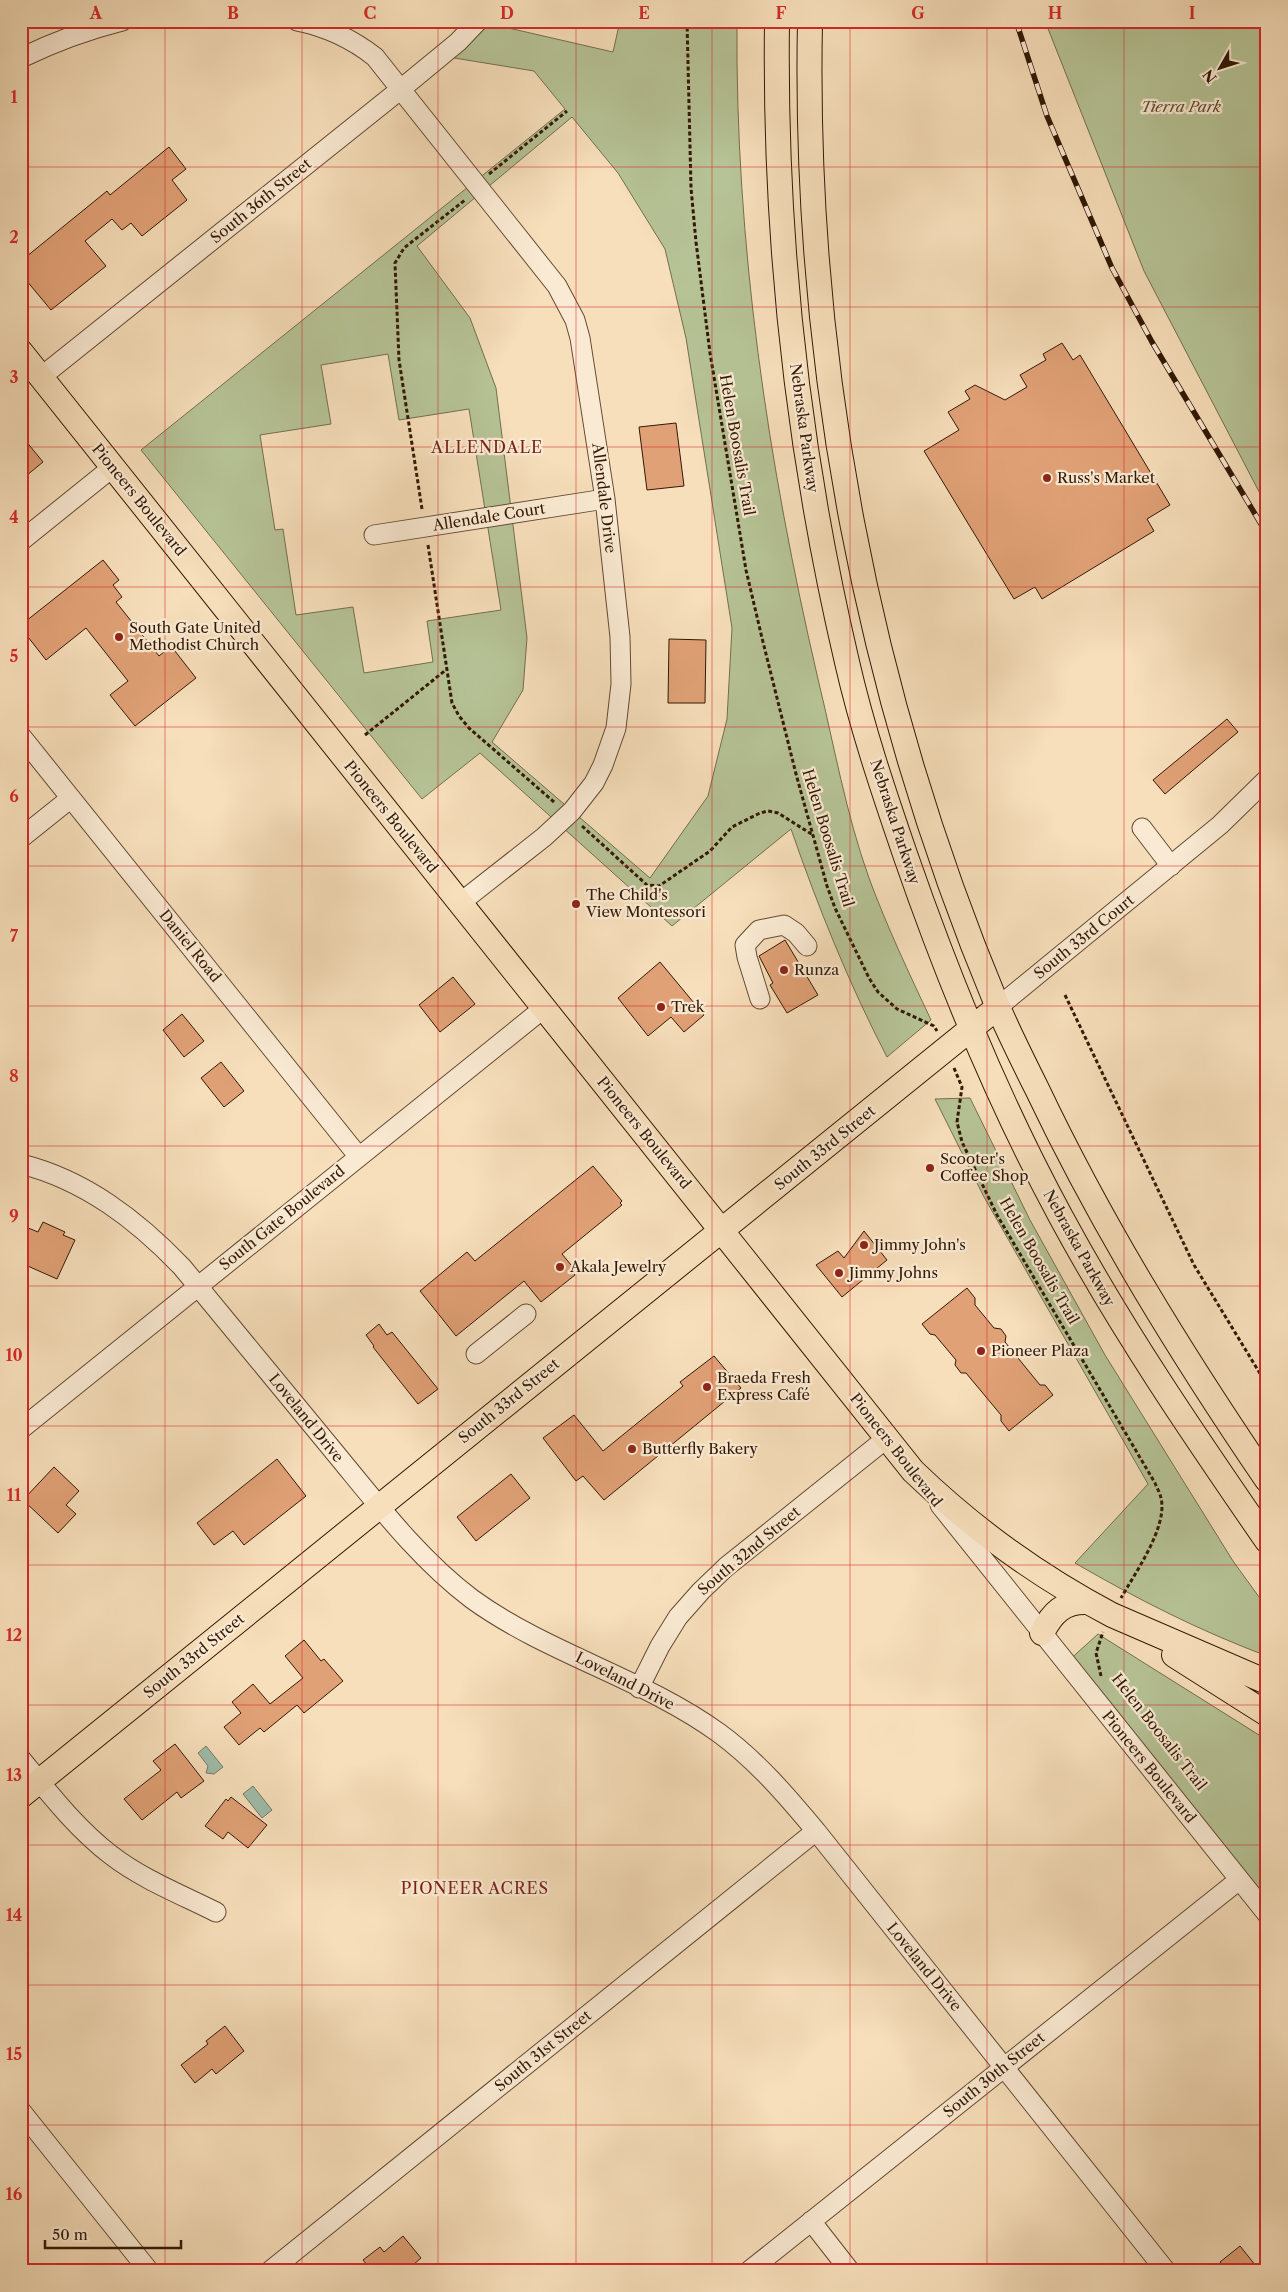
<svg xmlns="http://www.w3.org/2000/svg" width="1288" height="2292" viewBox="0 0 1288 2292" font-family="'Libre Caslon Text',serif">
	<rect width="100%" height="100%" fill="#f7dfbb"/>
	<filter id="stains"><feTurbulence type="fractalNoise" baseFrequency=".004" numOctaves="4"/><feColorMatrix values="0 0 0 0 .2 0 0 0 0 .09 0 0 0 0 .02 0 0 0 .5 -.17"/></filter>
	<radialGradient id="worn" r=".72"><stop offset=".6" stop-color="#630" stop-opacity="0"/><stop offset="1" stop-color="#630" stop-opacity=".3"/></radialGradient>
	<path fill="#b6c396" stroke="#746e4e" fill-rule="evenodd" d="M478,21L613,52L620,21H737C735,243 768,464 818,679C834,745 846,814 869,878C887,927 909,973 931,1020L887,1057C849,984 818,907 791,829L672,926L480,753L422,799L141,450L565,109L534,71L442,56ZM572,117L618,173L665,249L686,338L732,628L727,719L708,796L650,878L492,742L523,690L527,638L496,388L470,318L417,246ZM388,354L399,420L469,409L501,610L427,621L433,662L364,673L353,607L296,615L283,529L275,530L260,435L331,424L321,365Z
		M1045,21H1267V507L1144,271Z
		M970,1098L1030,1220L1105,1355L1233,1561L1267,1608V1656C1200,1631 1137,1599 1075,1563L1148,1484L984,1197L935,1099Z
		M1098,1634L1267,1740V1914L1066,1663Z"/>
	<path fill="#9ebdab" stroke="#737b69" d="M206,1746L223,1767L214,1774L206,1773L208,1766L198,1753Z
		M253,1786L272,1810L262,1818L243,1794Z"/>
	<path fill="#e1a176" stroke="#321805" d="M169,147L186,169L172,180L187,200L142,236L131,223L122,230L112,219L85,241L106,266L51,310L21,274V261L107,191L110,195Z
		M1062,343L1073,360L1080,355L1170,505L1147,519L1154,531L1042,599L1035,587L1014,599L924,451L959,430L948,412L970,399L965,391L975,385L1005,400L1027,387L1020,375L1046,360L1043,354Z
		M676,423L684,486L647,490L639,427Z
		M21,435L43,462L21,480Z
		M103,560L119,580L113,585L122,597L116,602L159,656L171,646L196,678L135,726L110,695L128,681L86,628L46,660L21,628V625Z
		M669,639L706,640L705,703H668Z
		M1227,719L1238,732L1165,794L1153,780Z
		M785,940L818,995L787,1013L770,985L773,983L759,956Z
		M660,962L704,1015L684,1032L671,1017L648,1036L618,998Z
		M453,977L475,1004L440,1032L419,1005Z
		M182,1014L204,1041L184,1057L163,1030Z
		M221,1062L244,1091L224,1107L201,1078Z
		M593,1166L622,1201L620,1203L622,1205L562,1254L576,1271L573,1273L575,1275L541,1302L524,1281L456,1336L420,1291L467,1252L475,1261Z
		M43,1222L65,1232L63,1235L75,1240L57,1279L21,1263V1225L38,1232Z
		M864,1231L887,1260L842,1297L816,1265L838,1251L844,1258Z
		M967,1288L975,1298V1305L994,1328L1001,1329L1006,1336L1005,1342L1040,1385H1045L1053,1395L1009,1431L1001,1421V1415L966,1373H961L955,1365L956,1360L935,1335L930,1334L922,1324Z
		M379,1324L387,1335L392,1332L438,1389L418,1404L373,1347L374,1346L366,1335Z
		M714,1356L741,1388L604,1500L583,1476L576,1481L543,1438L574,1415L603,1451L683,1386L680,1382Z
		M277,1459L306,1496L244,1545L233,1531L214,1545L197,1523Z
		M54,1467L79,1491L66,1505L76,1514L58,1533L23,1500Z
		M511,1474L530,1498L476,1541L457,1517Z
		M304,1640L321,1661L324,1659L343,1681L304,1713L297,1705L264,1732L260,1728L239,1745L224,1727L241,1713L232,1702L253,1684L270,1704L303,1678L285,1656Z
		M175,1744L204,1781L181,1798L177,1792L142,1820L124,1799L161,1770L153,1761Z
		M231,1797L267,1825L248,1848L228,1832L223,1839L205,1826L226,1799L228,1801Z
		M225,2026L244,2051L216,2074L212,2069L195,2083L181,2065L208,2044L206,2041Z
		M403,2236L421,2258L406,2271H372L363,2260L380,2247L384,2252Z
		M1240,2246L1260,2271H1227L1220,2262Z"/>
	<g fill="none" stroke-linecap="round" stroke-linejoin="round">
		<defs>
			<path id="minor" d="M297,21C327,27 351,38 375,57L557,286L575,320L580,338L605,499L620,637L621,684L616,728L603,765L594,783L572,811L544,837L460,903
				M21,58C54,42 86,30 122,21
				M41,377L401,89L458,42L478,21
				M374,535L605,499
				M21,541L113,467
				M21,736L359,1157
				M1142,828L1171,866
				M21,838L71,798
				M760,999L747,957L745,945L759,930L784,925L796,933L807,946
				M998,1007L1220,825L1267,779
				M21,1164C85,1180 137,1220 182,1267C233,1329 285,1392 336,1454C378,1505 419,1559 472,1599C548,1654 643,1678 719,1733C757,1761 786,1795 816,1831L1166,2271
				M476,1354L526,1314
				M21,1429L544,1008
				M940,1505L1267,1914
				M639,1688L660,1646L678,1617L701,1591L726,1567L887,1438
				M21,1759C49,1793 76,1828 111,1855C142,1879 180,1894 216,1912
				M21,2111L149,2271
				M811,2221L850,2271
				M270,2271L816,1831
				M749,2271L1239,1880"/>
			<path id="major" d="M777,21C774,236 798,453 847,662C862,728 884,793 906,857C949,981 998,1101 1061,1217C1122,1330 1194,1435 1267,1541
				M810,21C803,358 867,694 997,1005C1009,1033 1023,1061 1037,1089C1102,1226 1182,1355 1267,1480
				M21,352L913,1471C973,1529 1038,1576 1112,1615L1267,1682
				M1042,1633C1052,1613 1064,1601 1087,1602
				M1174,1655L1267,1714
				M21,1796L998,1007"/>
		</defs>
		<use href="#minor" stroke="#634a32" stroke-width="21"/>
		<use href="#major" stroke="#321805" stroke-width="26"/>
		<path stroke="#321805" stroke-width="3" stroke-dasharray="4 2.5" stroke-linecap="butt" d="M687,21L691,188L696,242L710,353L746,570L762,638L796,774L827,886L835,908L869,978L878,992L897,1009L934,1026L937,1031
			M489,174L567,111
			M422,509L399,360L395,263L404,248L465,200
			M428,545L452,703L459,716L469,728L554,802
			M365,735L447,669
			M582,826L647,885L659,886L710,851L732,827L760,813L768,811L778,813L813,835
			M1065,995L1194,1265L1267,1385
			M954,1068L962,1087L957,1122L962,1142L997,1215L1155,1483C1157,1488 1160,1493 1161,1498C1168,1527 1135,1573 1121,1598
			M1101,1676L1096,1653L1103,1632"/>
		<use href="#minor" stroke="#faead3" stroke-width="19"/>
		<use href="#major" stroke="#f7dfbb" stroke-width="24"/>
		<defs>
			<path id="rail" d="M1016,21L1047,116L1112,268L1152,342L1267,534"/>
		</defs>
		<use href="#rail" stroke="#321805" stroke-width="5.5"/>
		<use href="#rail" stroke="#faead3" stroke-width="4" stroke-dasharray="11" stroke-linecap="butt"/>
	</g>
	<path fill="none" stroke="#d62828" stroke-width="1" stroke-opacity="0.55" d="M165,21V2271M302,21V2271M438,21V2271M576,21V2271M712,21V2271M850,21V2271M987,21V2271M1124,21V2271M21,167H1267M21,307H1267M21,447H1267M21,587H1267M21,727H1267M21,866H1267M21,1006H1267M21,1146H1267M21,1286H1267M21,1426H1267M21,1565H1267M21,1705H1267M21,1845H1267M21,1985H1267M21,2125H1267"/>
	<g fill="#8f2418" stroke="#faead3" stroke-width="2">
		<circle cx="1047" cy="478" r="5"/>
		<circle cx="119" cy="637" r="5"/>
		<circle cx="576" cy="904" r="5"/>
		<circle cx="784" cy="970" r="5"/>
		<circle cx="661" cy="1007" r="5"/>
		<circle cx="930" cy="1168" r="5"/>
		<circle cx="864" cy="1245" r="5"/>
		<circle cx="560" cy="1267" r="5"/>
		<circle cx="839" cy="1273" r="5"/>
		<circle cx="981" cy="1351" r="5"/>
		<circle cx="707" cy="1387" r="5"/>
		<circle cx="632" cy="1449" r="5"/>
	</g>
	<g text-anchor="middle" stroke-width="4.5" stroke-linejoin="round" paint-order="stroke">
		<g font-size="15" font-style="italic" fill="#5a4b30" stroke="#faead3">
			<text x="1181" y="112">Tierra Park</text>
		</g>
		<g font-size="15" fill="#321805" stroke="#faead3">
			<text transform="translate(261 201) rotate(-39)" y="5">South 36th Street</text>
			<text transform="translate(804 428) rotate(82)" y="5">Nebraska Parkway</text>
			<text transform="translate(737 445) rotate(80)" y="5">Helen Boosalis Trail</text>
			<text transform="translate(604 498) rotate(83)" y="5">Allendale Drive</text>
			<text transform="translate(139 500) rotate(51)" y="5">Pioneers Boulevard</text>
			<text transform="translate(489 517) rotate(-9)" y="5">Allendale Court</text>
			<text transform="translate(391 817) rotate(51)" y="5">Pioneers Boulevard</text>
			<text transform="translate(895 822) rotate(72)" y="5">Nebraska Parkway</text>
			<text transform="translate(828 838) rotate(73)" y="5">Helen Boosalis Trail</text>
			<text transform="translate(1084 937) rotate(-39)" y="5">South 33rd Court</text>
			<text transform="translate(190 946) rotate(51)" y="5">Daniel Road</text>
			<text transform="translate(644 1133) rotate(51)" y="5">Pioneers Boulevard</text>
			<text transform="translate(825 1148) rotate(-39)" y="5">South 33rd Street</text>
			<text transform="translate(282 1218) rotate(-39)" y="5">South Gate Boulevard</text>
			<text transform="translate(1079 1248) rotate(61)" y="5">Nebraska Parkway</text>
			<text transform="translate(1039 1261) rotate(60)" y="5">Helen Boosalis Trail</text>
			<text transform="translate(509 1401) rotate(-39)" y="5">South 33rd Street</text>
			<text transform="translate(306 1418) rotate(51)" y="5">Loveland Drive</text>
			<text transform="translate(896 1450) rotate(52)" y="5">Pioneers Boulevard</text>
			<text transform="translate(749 1551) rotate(-40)" y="5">South 32nd Street</text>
			<text transform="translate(194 1656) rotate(-39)" y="5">South 33rd Street</text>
			<text transform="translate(625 1681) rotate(27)" y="5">Loveland Drive</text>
			<text transform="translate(1159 1732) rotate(52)" y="5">Helen Boosalis Trail</text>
			<text transform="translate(1149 1767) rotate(51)" y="5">Pioneers Boulevard</text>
			<text transform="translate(924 1967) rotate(51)" y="5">Loveland Drive</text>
			<text transform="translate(543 2051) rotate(-39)" y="5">South 31st Street</text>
			<text transform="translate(994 2075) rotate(-39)" y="5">South 30th Street</text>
		</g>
		<g font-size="15" fill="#321805" stroke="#faead3" text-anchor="start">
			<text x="1057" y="483">Russ's Market</text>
			<text x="129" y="633">South Gate United<tspan x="129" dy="17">Methodist Church</tspan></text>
			<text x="586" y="900">The Child's<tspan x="586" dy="17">View Montessori</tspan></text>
			<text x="794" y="975">Runza</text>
			<text x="671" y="1012">Trek</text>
			<text x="940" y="1164">Scooter's<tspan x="940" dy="17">Coffee Shop</tspan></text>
			<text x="874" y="1250">Jimmy John's</text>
			<text x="570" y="1272">Akala Jewelry</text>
			<text x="849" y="1278">Jimmy Johns</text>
			<text x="991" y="1356">Pioneer Plaza</text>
			<text x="717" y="1383">Braeda Fresh<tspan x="717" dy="17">Express Café</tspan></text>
			<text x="642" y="1454">Butterfly Bakery</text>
		</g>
		<g font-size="16" letter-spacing="1" fill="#7a1f14" stroke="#faead3">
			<text x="487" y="453">ALLENDALE</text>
			<text x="475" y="1894">PIONEER ACRES</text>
		</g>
	</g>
	<rect width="1288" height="2292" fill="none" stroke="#f7dfbb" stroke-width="55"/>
	<g transform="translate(1220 68) rotate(231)" stroke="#faead3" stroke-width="4" paint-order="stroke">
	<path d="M0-4L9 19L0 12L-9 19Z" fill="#321805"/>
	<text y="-8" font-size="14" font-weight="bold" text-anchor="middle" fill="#321805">N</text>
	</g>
	<path d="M45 2240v8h136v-8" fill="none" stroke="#321805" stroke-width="2.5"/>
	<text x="52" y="2240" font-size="15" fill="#321805" stroke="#faead3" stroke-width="4" paint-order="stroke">50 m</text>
	<rect x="28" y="28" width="1232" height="2236" fill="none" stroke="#d62828" stroke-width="2"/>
	<g font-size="16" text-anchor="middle" font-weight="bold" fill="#d62828">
		<text x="96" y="19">A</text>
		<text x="233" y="19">B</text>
		<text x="370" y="19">C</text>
		<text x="507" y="19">D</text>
		<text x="644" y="19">E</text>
		<text x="781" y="19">F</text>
		<text x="918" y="19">G</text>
		<text x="1055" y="19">H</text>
		<text x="1192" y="19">I</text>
		<text x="14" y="103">1</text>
		<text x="14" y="243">2</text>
		<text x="14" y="383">3</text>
		<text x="14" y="523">4</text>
		<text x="14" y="662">5</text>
		<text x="14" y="802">6</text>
		<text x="14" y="942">7</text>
		<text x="14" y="1082">8</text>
		<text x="14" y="1222">9</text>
		<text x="14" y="1361">10</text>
		<text x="14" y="1501">11</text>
		<text x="14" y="1641">12</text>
		<text x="14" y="1781">13</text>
		<text x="14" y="1921">14</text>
		<text x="14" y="2060">15</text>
		<text x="14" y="2200">16</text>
	</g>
	<rect width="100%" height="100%" filter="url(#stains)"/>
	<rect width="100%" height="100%" fill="url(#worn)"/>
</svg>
